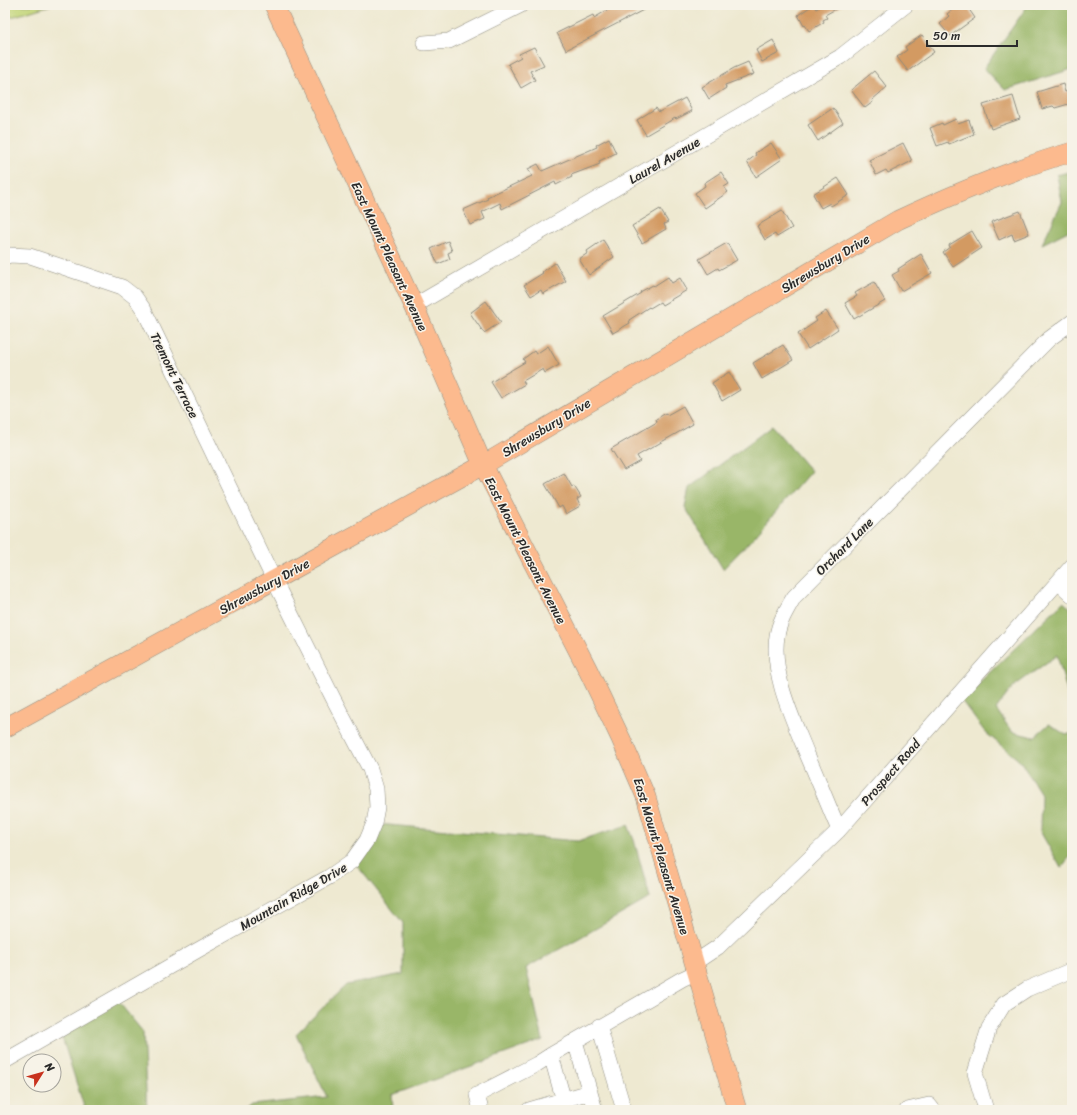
<svg xmlns="http://www.w3.org/2000/svg" width="1077" height="1115" viewBox="0 0 1077 1115" font-family="Sriracha,sans-serif">
	<rect width="100%" height="100%" fill="#f7f3e8"/>
	<filter id="ink" filterUnits="userSpaceOnUse"><feTurbulence type="fractalNoise" baseFrequency=".025" numOctaves="2"/><feDisplacementMap in="SourceGraphic" scale="8" xChannelSelector="R" yChannelSelector="G"/><feConvolveMatrix kernelMatrix="1 2 1 2 8 2 1 2 1" color-interpolation-filters="sRGB"/></filter>
	<filter id="wash" filterUnits="userSpaceOnUse"><feTurbulence type="fractalNoise" baseFrequency=".012" numOctaves="4" result="noise"/><feDisplacementMap in="SourceGraphic" scale="16" xChannelSelector="R" yChannelSelector="G"/><feGaussianBlur stdDeviation="0.9" result="paint"/><feColorMatrix in="noise" values="0 0 0 0 0 0 0 0 0 0 0 0 0 0 0 0 0 1.4 0 .05"/><feComposite in="paint" operator="in"/></filter>
	<g filter="url(#wash)">
		<rect width="100%" height="100%" fill="#eee9d1"/>
		<path fill="#c2d577" stroke="#768051" d="M5,5H51L5,19Z"/>
		<path fill="#99b668" stroke="#62704a" d="M1028,5H1072V69L1005,90L984,68Z
			M1072,171V229L1042,244L1062,202L1057,175Z
			M772,426L811,471L752,539L723,569L685,507L689,488Z
			M1063,602L1072,609V698H1069L1057,655L1013,687L996,709L1012,732L1034,737L1049,724L1066,735L1072,733V854L1061,868L1040,831L1041,794L1021,762L985,732L961,700Z
			M377,824L578,841L628,825L634,840L650,898L526,968L543,1040L392,1095L393,1110H246L252,1105L327,1097L296,1034L346,985L403,974V923L355,863Z
			M117,1000L143,1032L147,1110H85L60,1031Z"/>
		<g id="blocks">
			<path fill="#d39a62" d="M616,5H653L566,50L557,33L593,15L594,18Z
				M813,5L816,9L823,5H843L825,15L827,18L823,20L824,22L809,31L805,25L804,26L798,15Z
				M958,5H966L975,18L950,36L940,24L949,16L947,14Z
				M922,35L934,52L908,71L897,57L907,50L905,47Z
				M773,40L779,53L762,62L756,50Z
				M534,47L544,65L530,71L535,80L521,88L508,64L521,57L519,54Z
				M748,62L754,74L725,85L726,88L709,99L702,87L734,68Z
				M874,71L887,87L872,100L873,102L865,108L851,90Z
				M1063,84L1065,92L1072,90V103L1055,108L1053,106L1042,109L1037,92Z
				M1013,96L1020,119L991,129L983,105Z
				M685,98L692,111L676,119L675,118L646,135L637,120L656,108L659,112Z
				M833,108L843,123L818,141L808,125Z
				M956,119L958,124L969,120L974,134L949,144L948,142L937,146L930,128L942,123L943,125Z
				M609,138L616,153L599,161L600,164L571,175L572,177L556,185L555,182L502,209L500,203L482,212L485,219L470,225L463,210L488,199L487,197L532,176L528,169L538,164L542,171L597,147L596,145Z
				M771,143L782,159L756,177L747,162L756,155L755,153Z
				M903,143L912,161L888,173L886,170L876,175L869,160Z
				M721,172L729,184L724,187L728,192L705,208L695,193L705,186L704,183Z
				M838,178L849,195L831,206L830,203L821,208L813,194Z
				M660,209L668,222L664,224L666,229L642,243L632,226Z
				M782,211L792,228L777,237L775,234L765,240L757,226Z
				M1020,211L1029,234L1014,240L1012,234L999,240L991,222Z
				M972,231L982,248L953,267L943,252L950,247L949,245Z
				M603,240L614,257L589,275L579,259L588,253L587,251Z
				M448,241L452,251L448,253L450,259L438,264L431,249Z
				M727,243L737,260L719,270L718,268L708,274L699,259Z
				M921,254L932,273L901,291L892,275L899,271L898,269Z
				M555,263L566,281L543,294L541,290L531,296L524,285L543,273L542,272Z
				M668,277L672,283L680,278L687,290L662,305L660,302L650,308L649,307L629,320L630,323L613,333L603,316L641,293L640,292L653,285L654,286Z
				M874,282L885,301L854,319L845,303L857,296L855,293Z
				M486,301L501,322L484,333L470,313Z
				M826,311L838,329L808,349L798,334L817,321L815,318Z
				M783,345L793,360L762,379L753,363Z
				M548,346L559,365L545,373L543,369L523,381L525,384L501,398L491,382L525,362L523,359L534,351L536,354Z
				M729,372L740,390L722,401L712,383Z
				M683,406L693,424L637,456L640,461L624,470L611,449L657,422L656,419L666,413L667,415Z
				M564,473L572,487L574,486L581,497L577,499L580,506L566,514L562,506L559,508L545,484Z"/>
		</g>
	</g>
	<g filter="url(#ink)">
		<use href="#blocks" fill-opacity="0" stroke="#8c8a7e" stroke-width="1"/>
		<g fill="none" stroke-linecap="round" stroke-linejoin="round">
			<defs>
				<path id="minor" d="M424,43L449,41L521,5
					M5,257L9,255L30,256L122,287L135,297L144,310L274,580L333,698L370,769L376,789L377,807L374,823L367,840L352,861L329,877L198,950L5,1061
					M414,306L840,57L906,5
					M1058,582L1072,595
					M839,830C828,805 818,779 807,754C793,719 771,675 777,636C779,622 787,609 794,597L1049,339L1072,322
					M694,963L718,947L839,830L1072,566
					M599,1026L624,1110
					M575,1041L595,1110
					M551,1055L564,1101
					M481,1110L477,1095L537,1064L551,1055L682,979L697,972
					M529,1110L590,1092
					M907,1110L929,1105L933,1110
					M986,1110L975,1073L989,1028L1004,1004L1027,989L1072,970"/>
				<path id="major" d="M274,5L414,306L483,465L588,670L621,739L646,797L737,1110
					M5,728L483,465L898,220C954,194 1012,169 1072,152"/>
			</defs>
			<use href="#minor" stroke="#8c8a7e" stroke-width="16"/>
			<use href="#major" stroke="#8c8a7e" stroke-width="20"/>
			<use href="#minor" stroke="#fff" stroke-width="15"/>
			<use href="#major" stroke="#fcba8e" stroke-width="19"/>
		</g>
	</g>
	<g text-anchor="middle" stroke-width="3" stroke-linejoin="round" paint-order="stroke">
		<g font-size="13" fill="#2b2b2b" stroke="#f7f3e8">
			<text transform="translate(664 160) rotate(-30)" y="5">Laurel Avenue</text>
			<text transform="translate(390 256) rotate(65)" y="5">East Mount Pleasant Avenue</text>
			<text transform="translate(825 263) rotate(-31)" y="5">Shrewsbury Drive</text>
			<text transform="translate(175 375) rotate(64)" y="5">Tremont Terrace</text>
			<text transform="translate(546 427) rotate(-31)" y="5">Shrewsbury Drive</text>
			<text transform="translate(844 546) rotate(-45)" y="5">Orchard Lane</text>
			<text transform="translate(526 550) rotate(63)" y="5">East Mount Pleasant Avenue</text>
			<text transform="translate(264 586) rotate(-29)" y="5">Shrewsbury Drive</text>
			<text transform="translate(890 772) rotate(-49)" y="5">Prospect Road</text>
			<text transform="translate(662 856) rotate(73)" y="5">East Mount Pleasant Avenue</text>
			<text transform="translate(293 896) rotate(-30)" y="5">Mountain Ridge Drive</text>
		</g>
	</g>
	<rect width="1077" height="1115" fill="none" stroke="#f7f3e8" stroke-width="20"/>
	<g transform="translate(42 1073) rotate(53)"><circle r="19" fill="#f7f3e8" stroke="#a5a39c"/>
	<path d="M0-3L7 15L0 10L-7 15Z" fill="#c8321e"/>
	<text y="-6" font-size="11" font-weight="bold" text-anchor="middle" fill="#2b2b2b">N</text>
	</g>
	<path d="M927 40v6h90v-6" fill="none" stroke="#2b2b2b" stroke-width="2"/>
	<text x="933" y="40" font-size="12" fill="#2b2b2b" stroke="#f7f3e8" stroke-width="3" paint-order="stroke">50 m</text>
</svg>
